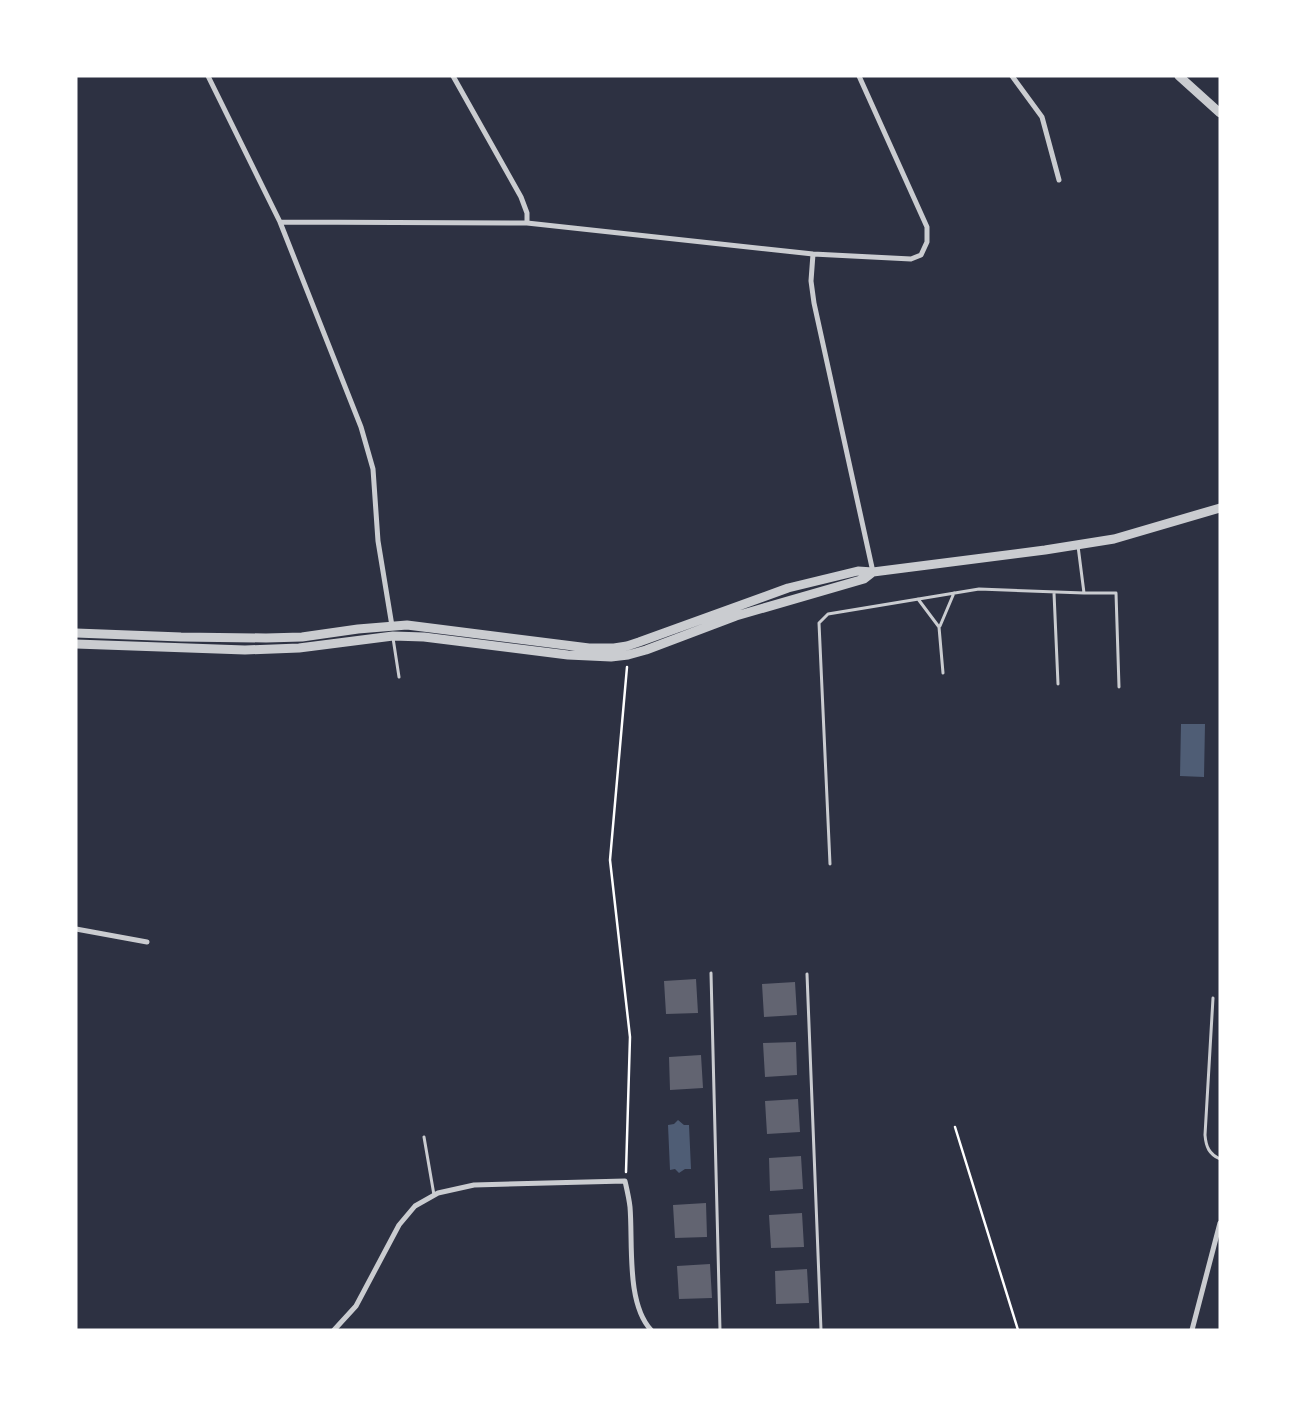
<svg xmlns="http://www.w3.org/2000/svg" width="1296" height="1406" viewBox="0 0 1296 1406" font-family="'Source Sans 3',sans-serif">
	<rect width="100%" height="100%" fill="#2d3142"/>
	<path fill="#4f5d75" d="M1181,724H1205L1204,777L1180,776Z
		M678,1120L684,1125H689L691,1169H685L679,1173L675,1169L670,1170L668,1125L674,1124Z"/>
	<path fill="#626471" d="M696,979L698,1013L666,1014L664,981Z
		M795,982L797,1015L764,1017L762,984Z
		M796,1042L797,1075L765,1077L763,1043Z
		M701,1055L703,1088L670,1090L669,1057Z
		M798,1099L800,1132L767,1134L765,1101Z
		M801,1156L803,1189L770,1191L769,1158Z
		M706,1203L707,1237L675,1238L673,1205Z
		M802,1213L804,1247L771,1248L769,1215Z
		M710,1264L712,1298L679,1299L677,1266Z
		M807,1269L809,1303L776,1304L775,1271Z"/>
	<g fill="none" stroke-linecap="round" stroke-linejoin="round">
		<path stroke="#fff" stroke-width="2.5" d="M955,1127L1018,1330
			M626,1172L630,1037L610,860L627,667"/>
		<path stroke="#caccd0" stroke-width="3" d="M1054,593L1058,684
			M1084,593H1116L1119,687
			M918,599L939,627L943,673
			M940,626L954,593
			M393,638L399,677
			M830,864L819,623L828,614L979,589L1084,593L1078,546
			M711,973L720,1330
			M807,974L821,1330
			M1213,998L1205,1135C1206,1147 1209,1154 1220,1159
			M424,1137L434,1195"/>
		<path stroke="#caccd0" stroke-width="5" d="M208,76L280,222L361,427L373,469L378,541L392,626
			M453,76L521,197L527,213V223
			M1012,76L1042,117L1059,180
			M280,222L527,223L813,254L911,259L921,255L927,242V227L859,76
			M813,254L811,281L814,303L873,572
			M76,929L147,942
			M334,1330L356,1306L399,1225L415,1206L438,1193L474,1185L625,1181C627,1190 629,1198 630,1207C633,1243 626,1303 651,1330
			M1192,1330L1220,1223"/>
		<path stroke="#caccd0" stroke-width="9" d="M1179,76L1220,113
			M76,633L181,637L266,638L302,637L358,629L407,625L589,648H614L627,646L639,642L788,588L858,571L873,572L1045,550L1114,539L1220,508
			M76,644L245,650L299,648L393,636L424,637L568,655L611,657L628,655L646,650L736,616L864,579L873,572"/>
	</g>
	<rect width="1296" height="1406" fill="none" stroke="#ffffff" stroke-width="155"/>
</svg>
